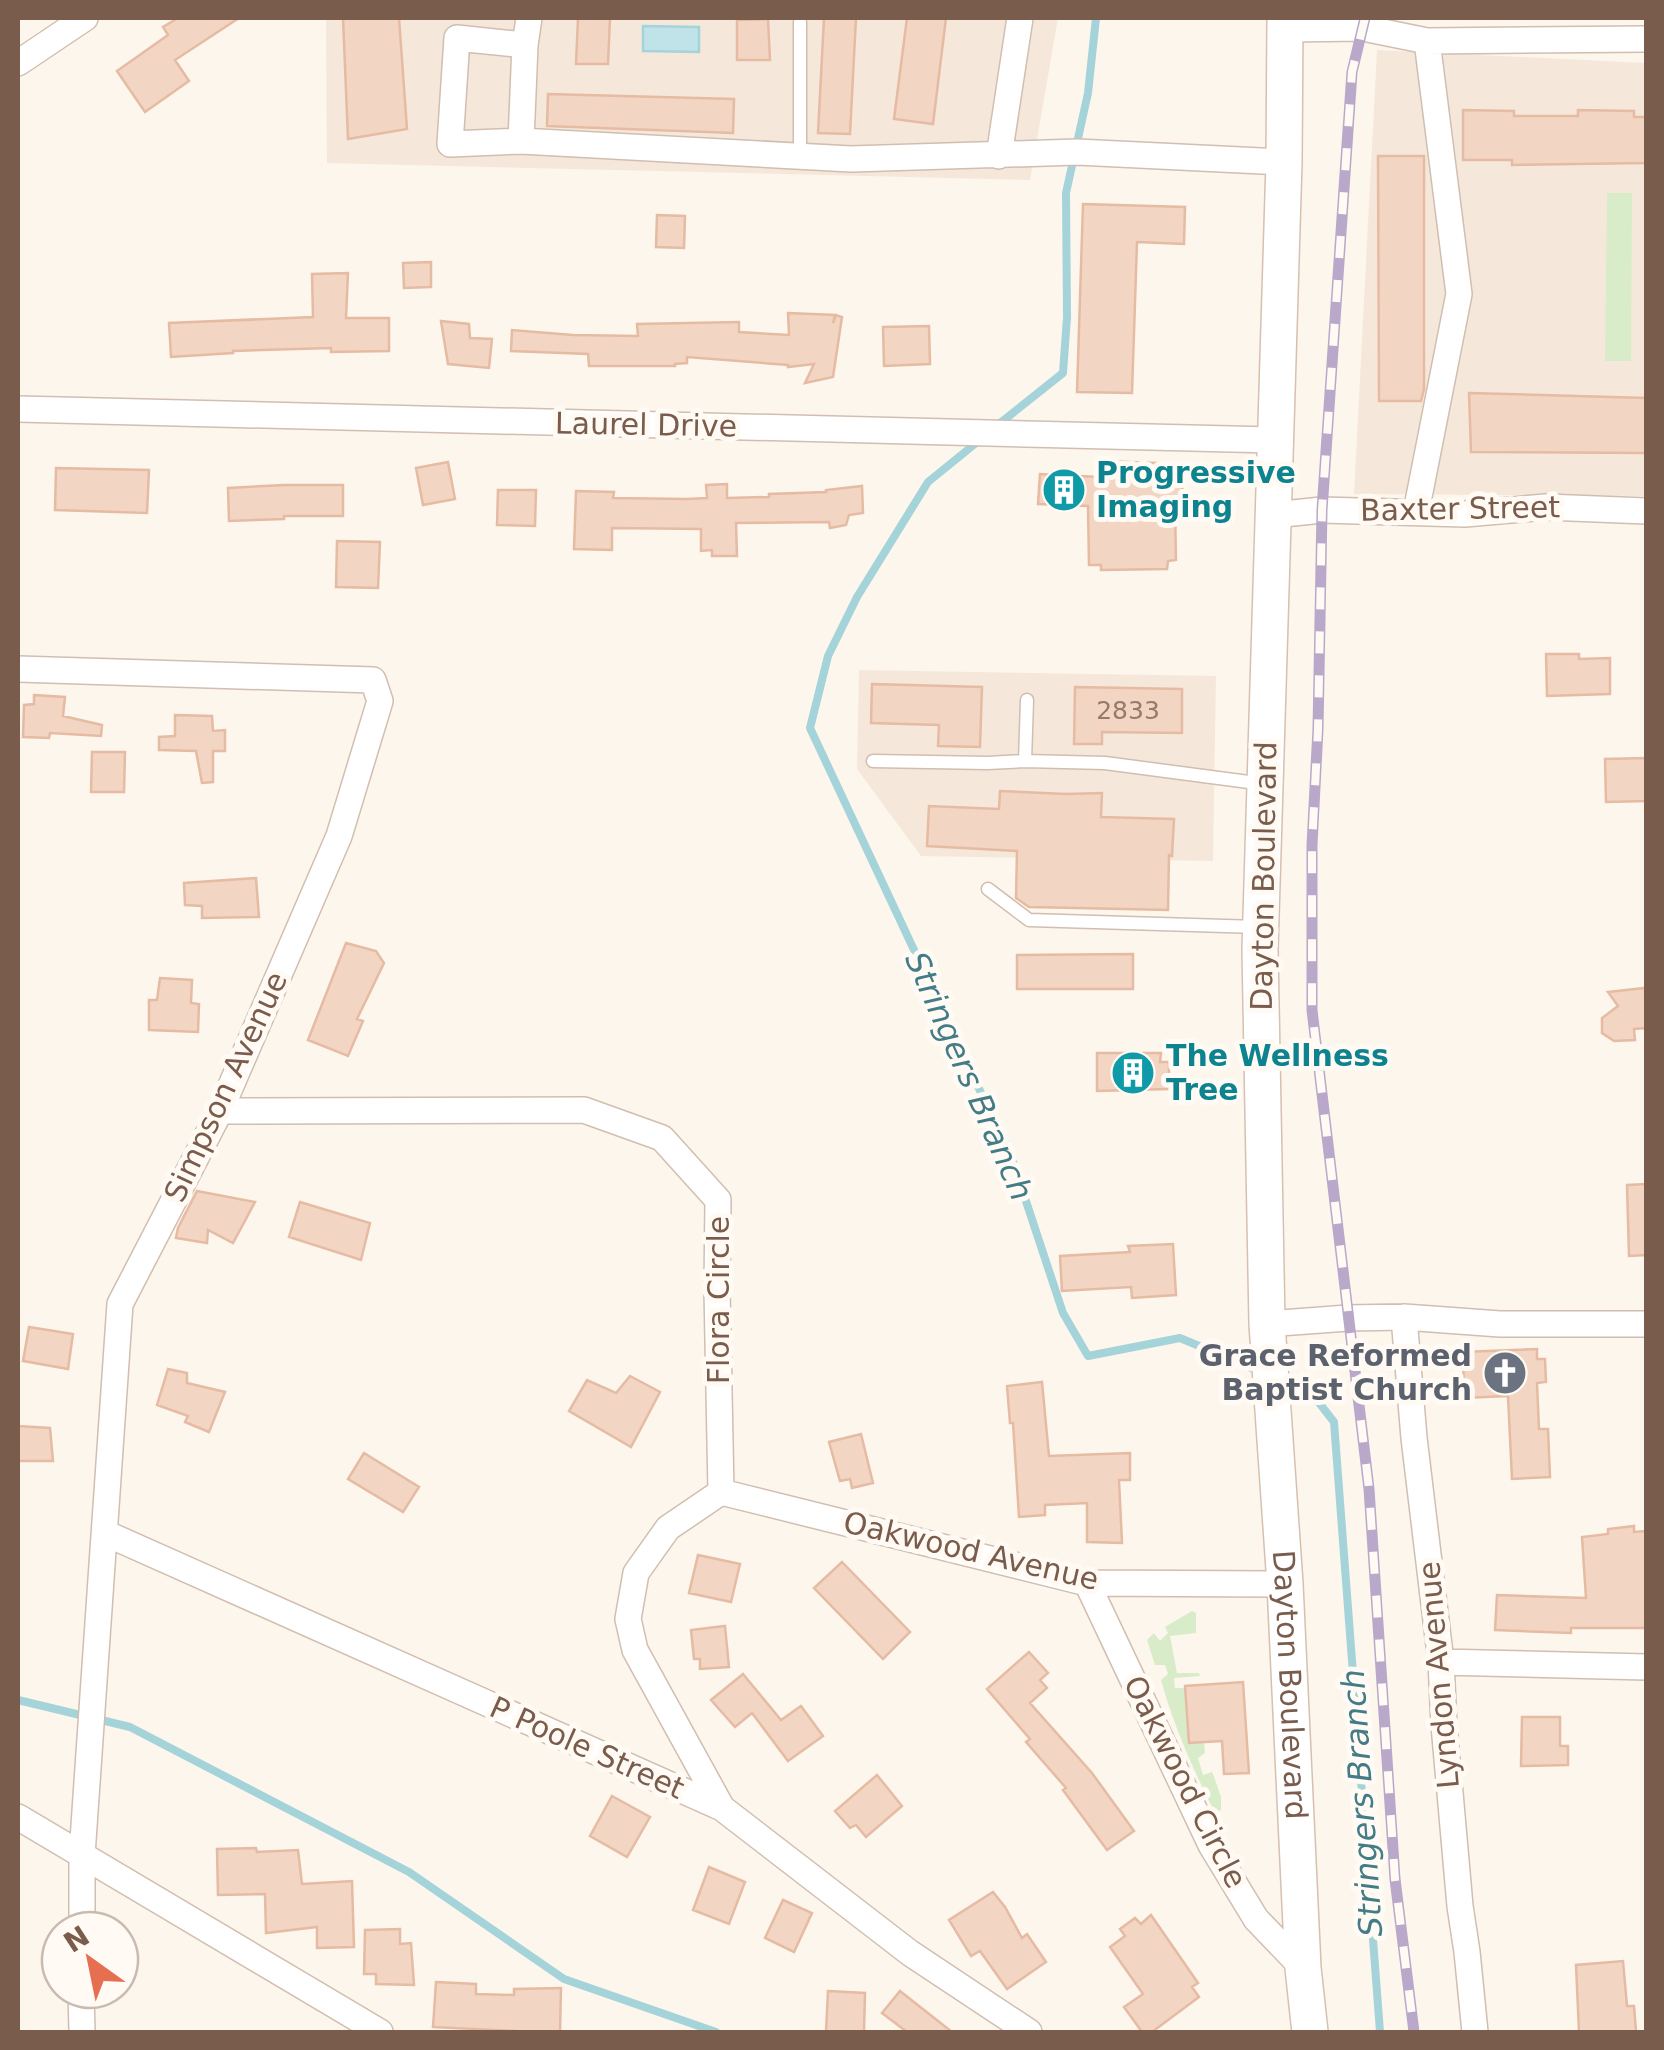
<svg xmlns="http://www.w3.org/2000/svg" width="1664" height="2050" viewBox="0 0 1664 2050" font-family="'DejaVu Sans',sans-serif">
	<rect width="100%" height="100%" fill="#fdf6ec"/>
	<path fill="#f5e8da" d="M326,18H1058L1030,180L327,163Z
		M1377,50L1646,63V496L1354,494Z
		M859,670L1216,676L1213,861L921,856L857,769Z"/>
	<path fill="#d8ecc9" d="M1607,193H1632L1631,361H1605Z
		M1192,1611L1196,1613V1633L1170,1636L1177,1673H1199L1200,1676L1174,1678L1175,1688H1185L1204,1742L1205,1753L1198,1758L1203,1775L1212,1772L1213,1774L1221,1797V1810L1215,1813C1193,1769 1174,1727 1161,1680L1168,1674L1165,1665H1155L1147,1640L1154,1633L1160,1641L1168,1633L1165,1627Z"/>
	<path fill="#bfe3e8" stroke="#a5d3da" stroke-width="2.5" d="M643,26L699,27V52L643,51Z"/>
	<g fill="none" stroke-linecap="round" stroke-linejoin="round">
		<path stroke="#a5d3da" stroke-width="8" d="M999,424L1063,373L1067,317L1066,193L1088,93L1096,18
			M981,439L928,482L857,597L828,656L810,728L1012,1159L1063,1313L1088,1356L1180,1338L1259,1371
			M1281,1381L1313,1395L1334,1422L1380,2032
			M18,1700L130,1727L409,1872L564,1979L716,2032"/>
	</g>
	<path fill="#f3d5c3" stroke="#e6bba3" stroke-width="2.5" d="M178,18H239L175,60L189,81L145,112L117,71L168,35L163,27Z
		M343,18H399L407,129L348,139Z
		M578,18H610L608,64H576Z
		M824,18H856L850,134L818,133Z
		M907,18H946L933,124L894,119Z
		M768,19L770,60H737V20Z
		M548,94L734,99L733,133L547,126Z
		M1463,110L1514,111V116H1578V110L1634,111V117H1646V163L1512,165V160H1463Z
		M1378,156H1424V389L1421,401H1379Z
		M1083,204L1185,207L1184,244L1137,242L1132,393L1077,392Z
		M657,215L685,216L684,248L656,247Z
		M431,262V287L404,288L403,263Z
		M348,273L346,318H389V351L331,352V348L233,351V353L171,357L169,323L313,317L312,274Z
		M788,313L835,315L833,323L836,315L842,317L833,377L805,383L814,364L788,367V365L687,357V363L675,364V366H589L588,354L511,351L512,330L573,335L638,336L637,324L739,322V332L789,335Z
		M441,321L469,324L470,338L492,339L489,368L448,364Z
		M929,326L930,364L884,366L883,327Z
		M1469,393L1646,398V453L1471,452Z
		M1101,461L1183,464L1182,504H1175L1176,560L1168,561L1167,569L1101,570V565H1089L1088,506L1038,504L1040,474L1100,477Z
		M448,462L455,499L423,505L416,468Z
		M56,468L149,470L147,513L55,510Z
		M727,484V498L769,497V494L826,492V490L862,486L863,513L849,515L846,525L830,528L829,522L736,523L737,556H712V550L701,551V529L612,528V550L574,549L576,491L614,492L613,498L687,499L707,498L706,485Z
		M284,485H343V516H284V519L229,521L228,488Z
		M498,490H536L535,526L497,525Z
		M337,541L380,542L378,588L336,587Z
		M1546,654H1579V659L1610,658V694L1547,696Z
		M872,684L982,687L980,747L938,746L939,725L871,723Z
		M1075,687L1182,689V733L1102,732V744H1074Z
		M34,695L65,697L63,716L102,725L101,736L50,733L49,738L23,737L24,705L34,704Z
		M175,715L212,716L213,731L225,730V751H213V782L202,783L196,751L159,750V737L175,736Z
		M92,752H125L124,792H91Z
		M1646,758V801L1606,802L1605,759Z
		M1000,791L1066,794L1102,793L1101,817L1174,819L1172,856L1169,855L1168,910L1029,907L1016,898L1017,851L927,846L929,806L999,809Z
		M256,878L259,917L202,918V906L185,905L184,883Z
		M346,943L376,951L384,963L357,1019L363,1021L348,1056L308,1040Z
		M1133,954V989H1017V955Z
		M160,978L192,980L191,1003L199,1004L198,1032L149,1030V1000H157Z
		M1645,988L1646,1028L1634,1029L1635,1040L1614,1041L1602,1033V1018L1618,1006L1608,992Z
		M1097,1053H1161L1160,1062H1169V1089L1097,1091Z
		M1646,1184V1255L1629,1256L1627,1185Z
		M197,1191L255,1202L233,1243L208,1230L207,1243L176,1238L178,1228Z
		M300,1202L370,1223L361,1260L289,1237Z
		M1173,1244L1176,1295L1132,1298L1131,1287L1062,1291L1060,1256L1130,1252L1128,1246Z
		M29,1327L73,1334L68,1369L23,1361Z
		M1537,1349V1359H1545L1546,1382L1537,1383L1539,1429H1548L1550,1477L1512,1479L1508,1396L1464,1398L1463,1352Z
		M168,1369L187,1373V1383L225,1392L209,1432L185,1422L188,1416L157,1405Z
		M630,1376L660,1392L631,1447L569,1411L587,1380L616,1393Z
		M1042,1382L1049,1456L1130,1453V1480H1119L1122,1543L1087,1542V1503L1045,1505V1515L1019,1517L1013,1423H1010L1007,1386Z
		M18,1426L50,1428L53,1461H18Z
		M861,1434L873,1483L852,1488L850,1479L840,1481L829,1442Z
		M364,1453L419,1487L403,1512L348,1479Z
		M1634,1526V1532L1646,1531V1628H1571V1633L1495,1630L1497,1595L1586,1598L1582,1537L1608,1534V1529Z
		M698,1555L740,1564L731,1602L689,1593Z
		M842,1562L910,1632L883,1659L814,1588Z
		M725,1626L729,1667L700,1669V1659H694L691,1630Z
		M1029,1652L1048,1673L1040,1680L1047,1688L1030,1703L1092,1773L1134,1831L1107,1850L1063,1790L1066,1788L1026,1742L1030,1739L987,1689Z
		M743,1674L781,1720L801,1706L823,1736L788,1761L752,1713L735,1727L711,1700Z
		M1243,1682L1249,1773L1224,1774L1222,1741L1189,1743L1185,1686Z
		M1522,1717H1560V1746H1568V1765L1521,1766Z
		M877,1775L902,1806L866,1837L856,1825L850,1828L835,1811Z
		M612,1796L650,1817L627,1857L590,1836Z
		M256,1848L257,1852L298,1850L302,1884L352,1881L354,1947L317,1948V1927L266,1933L265,1894L218,1895L217,1849Z
		M709,1867L745,1882L729,1924L693,1910Z
		M993,1892L1005,1907L1022,1938L1027,1934L1046,1962L1007,1989L980,1951L971,1956L949,1920Z
		M783,1900L812,1913L794,1952L765,1938Z
		M1151,1915L1198,1983L1192,1987L1199,1997L1152,2032H1142L1124,2007L1143,1994L1110,1947L1125,1936L1120,1929L1135,1918L1141,1924Z
		M400,1929V1944L411,1943L414,1985L376,1984V1974H364L365,1930Z
		M1623,1961L1627,2006H1634L1636,2031L1579,2032L1576,1965Z
		M436,1982L476,1984V1994L514,1995V1989L561,1988L560,2032H515V2031L433,2027Z
		M828,1991L865,1993L864,2032H826Z
		M900,1991L952,2032H907L882,2013Z"/>
	<g fill="none" stroke-linecap="round" stroke-linejoin="round">
		<defs>
			<path id="service" d="M800,22V157
				M873,761L988,763L1025,761L1105,763L1264,784
				M1025,761L1027,700
				M988,889L1029,920L1258,927"/>
			<path id="minor" d="M529,18L525,45L521,141L851,159L1077,152L1284,162
				M1285,29L1363,28L1427,41L1646,39
				M18,63L85,18
				M521,141L450,144L457,38L525,45
				M999,156L1020,18
				M18,409L1274,440
				M1416,512L1459,294L1427,41
				M1274,515L1322,510L1465,514L1546,507L1646,511
				M18,669L373,680L380,701L339,836L220,1111L120,1304L82,1855V1930
				M220,1111L584,1110L662,1138L718,1200L717,1290L721,1492L668,1528L636,1573L628,1619L635,1650L722,1808
				M1404,1317L1414,1438L1441,1662L1444,1725L1460,1906L1467,1952L1475,2032
				M1267,1324L1348,1318L1404,1317L1500,1324H1646
				M721,1492L1087,1583L1285,1584
				M105,1533L722,1808L910,1953L1029,2032
				M1087,1583L1211,1845L1256,1919L1303,1968
				M1441,1662L1646,1667
				M18,1817L380,2032
				M81,1990L82,2032"/>
			<g id="secondary">
				<path id="s1" d="M1285,18L1284,162L1260,949L1267,1324L1285,1584L1303,1968L1310,2032"/>
			</g>
		</defs>
		<use href="#service" stroke="#d1beb0" stroke-width="15"/>
		<use href="#minor" stroke="#d1beb0" stroke-width="28"/>
		<use href="#secondary" stroke="#d6c0b0" stroke-width="38"/>
		<use href="#service" stroke="#fff" stroke-width="12"/>
		<use href="#minor" stroke="#fff" stroke-width="25"/>
		<use href="#secondary" stroke="#fff" stroke-width="35"/>
		<defs>
			<path id="rail" d="M1365,18L1352,72L1322,510L1318,729L1312,845V1010L1369,1489L1395,1879L1414,2032"/>
		</defs>
		<use href="#rail" stroke="#b9a8c9" stroke-width="11"/>
		<use href="#rail" stroke="#fffaf3" stroke-width="8" stroke-dasharray="22" stroke-linecap="butt"/>
	</g>
	<defs>
		<symbol id="building-disc" viewBox="-11 -11 22 22"><circle r="9.5" fill="#0f9aa8" stroke="#fffaf3"/><path d="M-4-6H4V6H1V3H-1V6H-4ZM-2.5-4.3h1.7v1.8h-1.7ZM.8-4.3h1.7v1.8H.8ZM-2.5-1h1.7V.8h-1.7ZM.8-1h1.7V.8H.8Z" fill="#fff"/></symbol>
		<symbol id="church-disc" viewBox="-11 -11 22 22"><circle r="9.5" fill="#6b7280" stroke="#fffaf3"/><path d="M-1.2-6h2.4v3.5h3.3v2.4h-3.3V6h-2.4V-.1h-3.3v-2.4h3.3Z" fill="#fff"/></symbol>
	</defs>
	<g fill-rule="evenodd">
		<use href="#building-disc" x="1039" y="465" width="50" height="50"/>
		<use href="#building-disc" x="1108" y="1048" width="50" height="50"/>
		<use href="#church-disc" x="1480" y="1348" width="50" height="50"/>
	</g>
	<g text-anchor="middle" stroke-width="10" stroke-linejoin="round" paint-order="stroke">
		<g font-size="25" fill="#987a6a">
			<text x="1128" y="719">2833</text>
		</g>
		<g font-size="30" fill="#7a5c4d" stroke="#fffaf3">
			<text transform="translate(646 425) rotate(1)" y="10">Laurel Drive</text>
			<text transform="translate(1460 509) rotate(-1)" y="10">Baxter Street</text>
			<text transform="translate(1264 876) rotate(-89)" y="10">Dayton Boulevard</text>
			<text transform="translate(226 1087) rotate(-65)" y="10">Simpson Avenue</text>
			<text transform="translate(719 1300) rotate(-90)" y="10">Flora Circle</text>
			<text transform="translate(971 1551) rotate(13)" y="10">Oakwood Avenue</text>
			<text transform="translate(1439 1675) rotate(-95)" y="10">Lyndon Avenue</text>
			<text dy="10" stroke="none"><textPath href="#s1" startOffset="1668">Dayton Boulevard</textPath></text>
			<text transform="translate(587 1748) rotate(24)" y="10">P Poole Street</text>
			<text transform="translate(1185 1782) rotate(63)" y="10">Oakwood Circle</text>
		</g>
		<g font-size="30" font-weight="bold" fill="#0d838f" stroke="#fffaf3" text-anchor="start">
			<text x="1096" y="483">Progressive<tspan x="1096" dy="34">Imaging</tspan></text>
			<text x="1166" y="1066">The Wellness<tspan x="1166" dy="34">Tree</tspan></text>
		</g>
		<g font-size="30" font-weight="bold" fill="#5b616d" stroke="#fffaf3" text-anchor="end">
			<text x="1472" y="1366">Grace Reformed<tspan x="1472" dy="34">Baptist Church</tspan></text>
		</g>
		<g font-size="32" font-style="italic" fill="#437c86" stroke="#fffaf3">
			<text transform="translate(969 1076) rotate(66)" y="11">Stringers Branch</text>
			<text transform="translate(1362 1803) rotate(-94)" y="11">Stringers Branch</text>
		</g>
	</g>
	<rect width="1664" height="2050" fill="none" stroke="#7a5c4d" stroke-width="40"/>
	<g transform="translate(90 1960) rotate(327)"><circle r="48" fill="#fffaf3" stroke="#cabbb1" stroke-width="2.5"/>
	<path d="M0-8L18 38L0 25L-18 38Z" fill="#e76f51"/>
	<text y="-15" font-size="28" font-weight="bold" text-anchor="middle" fill="#7a5c4d">N</text>
	</g>
</svg>
